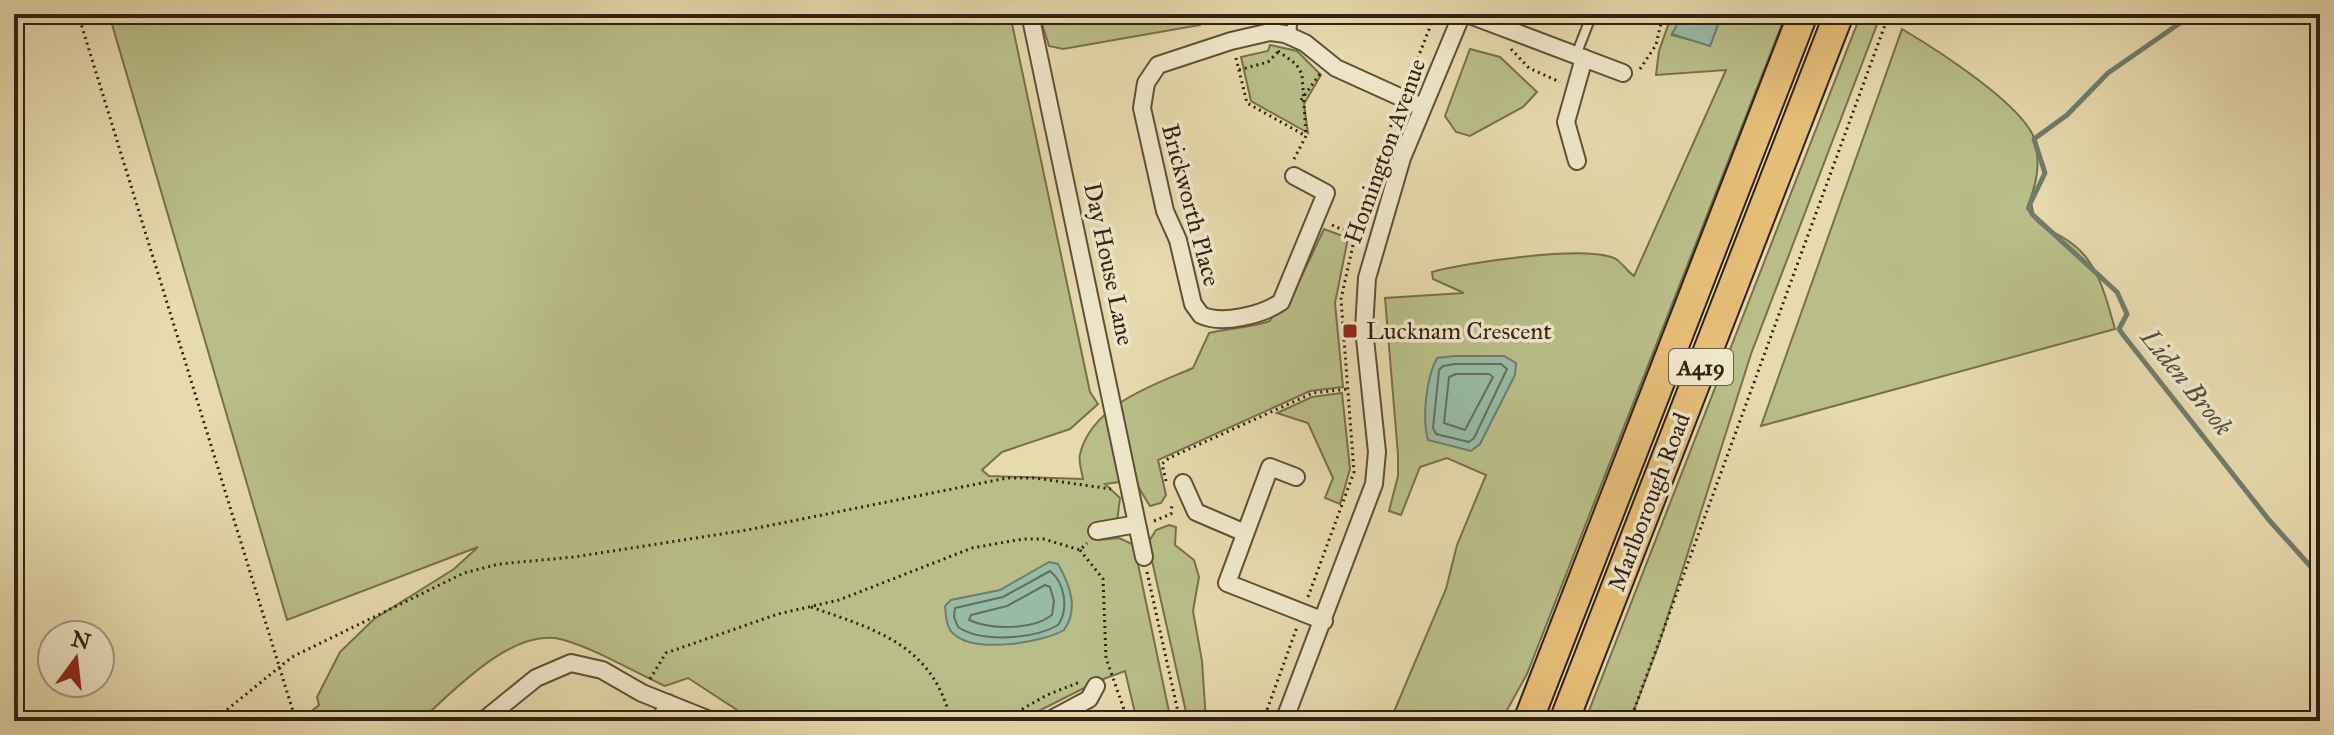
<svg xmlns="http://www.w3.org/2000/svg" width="2334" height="735" viewBox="0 0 2334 735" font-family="'IM FELL Great Primer',serif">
	<rect width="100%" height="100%" fill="#e7daae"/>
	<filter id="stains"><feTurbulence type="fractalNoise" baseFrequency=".0025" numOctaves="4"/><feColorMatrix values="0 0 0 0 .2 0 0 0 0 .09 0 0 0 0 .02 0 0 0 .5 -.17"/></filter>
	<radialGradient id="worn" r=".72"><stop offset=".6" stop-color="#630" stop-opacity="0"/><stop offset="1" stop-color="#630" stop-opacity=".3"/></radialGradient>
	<path fill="#b9be88" stroke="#76704d" stroke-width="2" d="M109,14H1010L1090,392L1098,404L1070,429L1002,452L982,470L989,476L1083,479C1082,472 1078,461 1080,454C1092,405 1153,385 1193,368L1209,333C1230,328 1249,328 1270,321L1274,313L1289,303L1324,229L1348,238L1335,303L1343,387L1310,391L1158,460L1166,495L1161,503L1150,506L1134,480L1105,484L1120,498L1117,522L1098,526L1100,540L1119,538L1134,545L1171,721H1137L1125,671L1098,681L1019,721H754L688,678L665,686C632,671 598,650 564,640C514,625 454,691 420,721H299L319,705L317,697L340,652L374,619L454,569L478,547L287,620Z
		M1039,14H1198L1200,25L1063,49L1049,46Z
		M1672,14H1683L1672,35L1710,45L1722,14H1786L1527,674L1501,721H1390L1446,589L1457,545L1486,475L1447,458L1420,467L1401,515L1389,511L1398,476V455L1385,298L1464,293L1433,279L1432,272C1465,263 1587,244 1616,259C1622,263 1628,272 1634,276L1726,70L1656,75L1659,51Z
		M1861,14H1881L1751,354L1659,644L1630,721H1585Z
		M1902,29C1934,48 2026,106 2035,141C2041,166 2036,185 2027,208C2042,233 2055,229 2075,246C2099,265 2107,301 2115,329L1761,426Z
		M1270,45L1297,51L1321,75L1304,104L1308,133L1251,101L1241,57L1268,51Z
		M1470,49L1500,57L1537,92L1523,107L1470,136L1456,132L1445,116Z
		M1342,393L1350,469L1340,504L1325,498L1333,478L1308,423L1277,413L1312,397Z
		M1169,525L1176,527L1175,545L1194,560L1199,577L1193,611L1202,661L1206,721H1188L1148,543L1156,530Z"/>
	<path fill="#97bba6" stroke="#6f7d6b" stroke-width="2" d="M1683,14H1722L1710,46L1672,34Z
		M1454,356H1504L1516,363L1515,375L1480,444L1471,451L1428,440C1422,419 1426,378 1437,358Z
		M1049,562L1058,564C1070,585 1079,609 1064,630C1042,643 976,653 955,635C946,629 946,616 945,606L951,600L1000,590Z"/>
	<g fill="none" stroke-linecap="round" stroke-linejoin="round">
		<path stroke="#656e5c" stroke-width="2" d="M1455,364H1501L1507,369L1474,438L1469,442L1436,434L1433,428L1439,370L1443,366Z
			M1456,374H1489L1493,377L1465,430L1444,423L1449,377Z
			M1050,571C1065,583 1069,609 1058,625C1034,639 982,643 958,627L954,617L955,608L1003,597Z
			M1045,585L1050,587L1054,601L1052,615C1033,630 991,630 969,620L971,615L1007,606Z"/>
		<path stroke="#6f7d6b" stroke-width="5" d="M2193,14L2108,73L2067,115L2034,139L2045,173L2030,204L2032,214L2117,292L2127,314L2119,329L2124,336L2269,520L2320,577"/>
		<defs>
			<path id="lane" d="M1291,36L1293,14
				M1576,55L1592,14"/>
			<path id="street" d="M1030,14L1144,557
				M1467,14L1623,73
				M1577,161L1566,122L1584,58
				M1294,176L1326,193L1281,302C1262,315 1222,325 1201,315L1193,304L1178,240L1165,211L1142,108L1146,83L1158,65L1231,41L1270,32L1285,34L1305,43L1336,68L1422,107
				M1296,477L1270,467L1227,583L1324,621
				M1183,483L1196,512L1245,533
				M1097,531L1137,524
				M483,721L536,678L571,663L602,670L642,693L712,721
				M660,721L668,703
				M1048,721L1089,699L1096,686
				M1284,721L1374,484L1377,452L1364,329L1367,278L1402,158L1462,14"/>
			<path id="highway" d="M1528,721L1803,14
				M1564,721L1839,14"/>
		</defs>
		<use href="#lane" stroke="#604f39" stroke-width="12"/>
		<use href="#street" stroke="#604f39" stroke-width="20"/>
		<use href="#highway" stroke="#332112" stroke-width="32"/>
		<path stroke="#332112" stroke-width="3" stroke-dasharray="2 4" stroke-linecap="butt" d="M78,14L296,721
			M1511,49L1529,68L1560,82
			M1278,51L1296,64L1302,74L1306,136
			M1236,58L1247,103L1306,136L1294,159
			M1640,69L1656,45L1663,14
			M1239,70L1268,62L1278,52
			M1409,81L1435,14
			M1301,100L1320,74
			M1332,225L1354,235
			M1166,481L1162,464L1169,458L1313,393L1348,389
			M1154,521L1171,514L1172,504
			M1080,550L1103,579L1106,658L1128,721
			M1147,572L1180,721
			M1308,597L1354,472L1341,299L1359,218L1395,114
			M811,607C877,630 933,645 951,721
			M650,679L666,653L778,614L839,600L972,548L1023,539H1044L1080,550L1087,543
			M213,721L292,657L464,573L499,564L574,557L747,530L1007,478H1035L1111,489
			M1001,721L1047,695L1080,682
			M1263,721L1297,627
			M1630,721L1889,14"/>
		<use href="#lane" stroke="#efe7ca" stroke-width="8"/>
		<use href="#street" stroke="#efe7ca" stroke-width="16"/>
		<use href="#highway" stroke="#e4bd77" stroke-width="28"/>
	</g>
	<rect fill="#8f2418" stroke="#efe7ca" stroke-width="3" x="1342" y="323" width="16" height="16" rx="4"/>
	<g text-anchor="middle" stroke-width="7" stroke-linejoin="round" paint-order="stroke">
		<rect fill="#efe7ca" stroke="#6b5c49" stroke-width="2" x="1669" y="349" width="64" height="36" rx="6"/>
		<g font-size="22" font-weight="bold" fill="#332112">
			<text x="1701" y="375">A419</text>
		</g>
		<g font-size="24" fill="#332112" stroke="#efe7ca">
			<text transform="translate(1385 151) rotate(-70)" y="8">Homington Avenue</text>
			<text transform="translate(1191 205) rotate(75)" y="8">Brickworth Place</text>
			<text transform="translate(1109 264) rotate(78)" y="8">Day House Lane</text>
			<text transform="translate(1649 502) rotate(-69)" y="8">Marlborough Road</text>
		</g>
		<g font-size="24" fill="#332112" stroke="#efe7ca" text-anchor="start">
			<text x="1366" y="339">Lucknam Crescent</text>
		</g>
		<g font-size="26" font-style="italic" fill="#514f3e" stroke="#efe7ca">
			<text transform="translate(2187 382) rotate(51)" y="9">Liden Brook</text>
		</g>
	</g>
	<rect width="2334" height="735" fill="none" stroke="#e7daae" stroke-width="48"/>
	<rect x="16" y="16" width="2302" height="703" fill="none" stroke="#332112" stroke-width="4"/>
	<rect x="24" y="24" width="2286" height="687" fill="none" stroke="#332112" stroke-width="2"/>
	<g transform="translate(76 659) rotate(15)"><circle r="38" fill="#efe7ca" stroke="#a49880" stroke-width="2"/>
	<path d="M0-6L14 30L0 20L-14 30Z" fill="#8f2418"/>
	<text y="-12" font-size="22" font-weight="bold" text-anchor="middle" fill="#332112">N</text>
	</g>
	<rect width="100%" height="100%" filter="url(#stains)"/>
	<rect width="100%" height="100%" fill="url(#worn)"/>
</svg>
